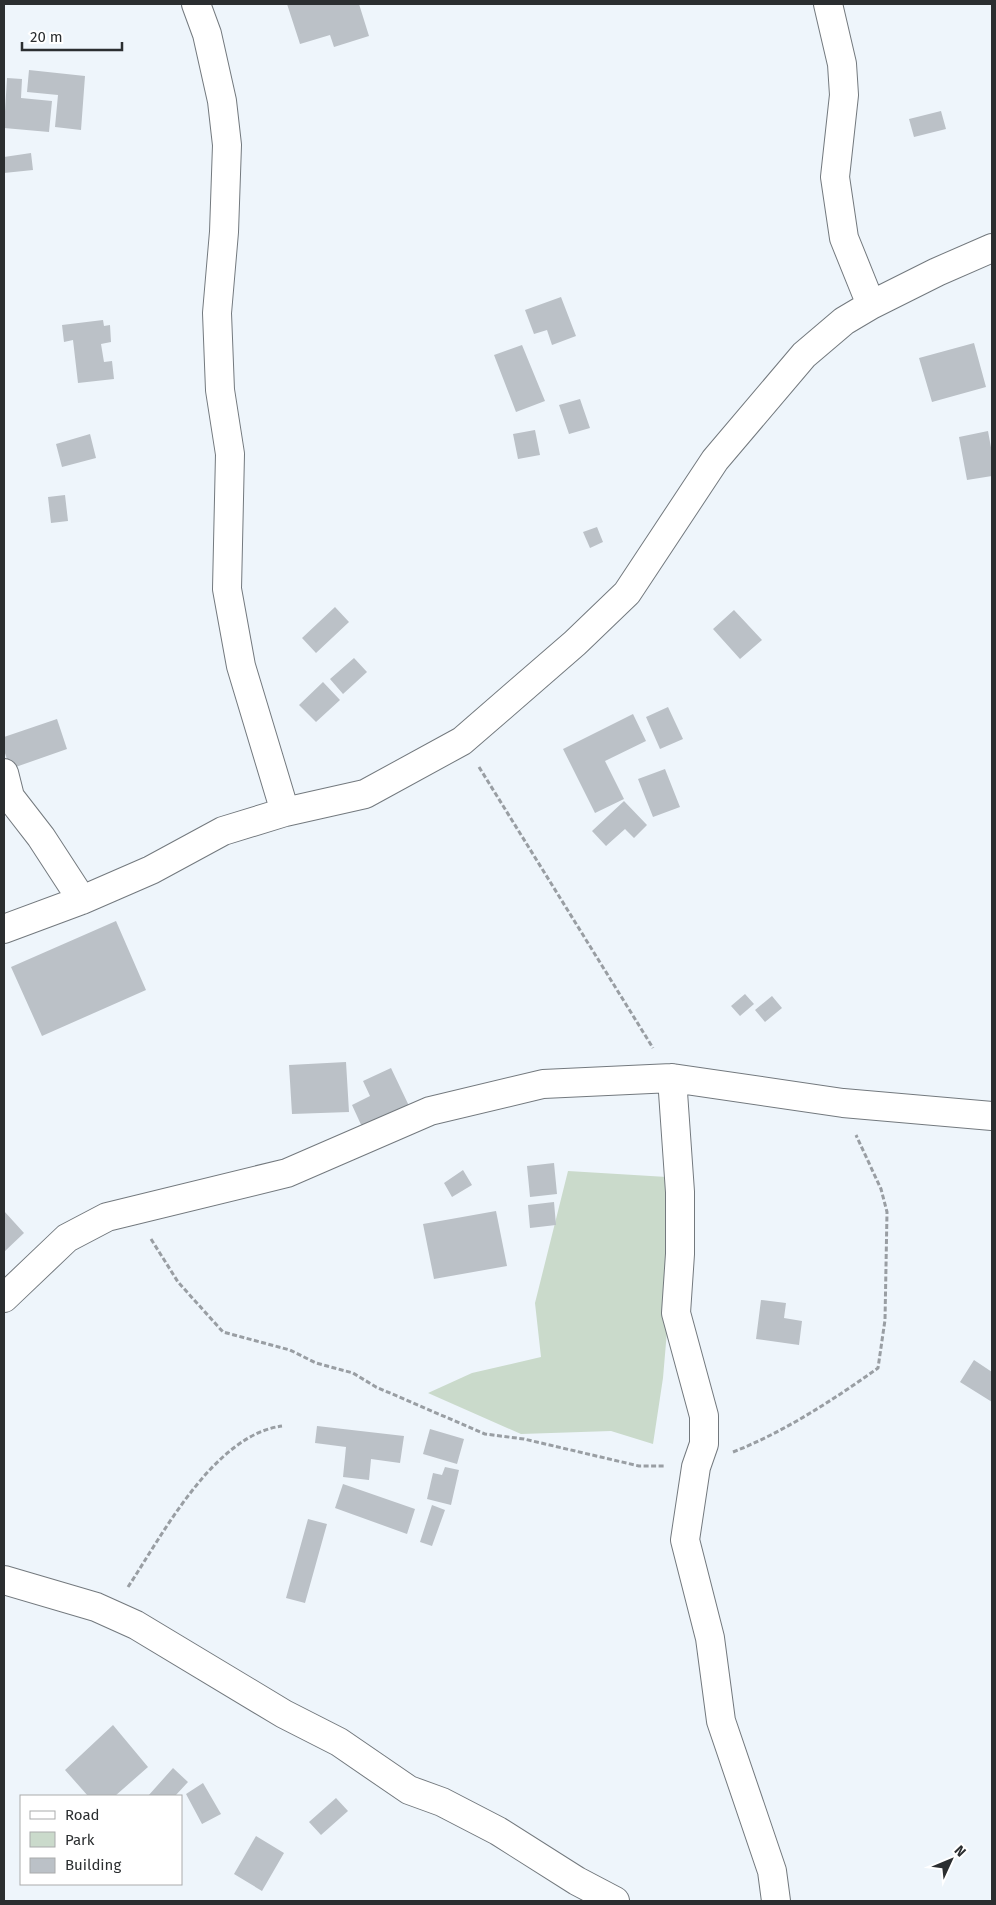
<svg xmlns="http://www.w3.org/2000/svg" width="996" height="1905" viewBox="0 0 996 1905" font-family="'Fira Sans',sans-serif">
	<rect width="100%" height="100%" fill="#eef5fb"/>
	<path fill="#cadacb" d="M568,1171L667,1177L678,1202L663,1378L653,1444L611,1431L521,1434L428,1393L472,1373L541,1357L535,1303Z"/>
	<path fill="#bbc1c7" d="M287,4H359L369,36L334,47L330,35L300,44Z
		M29,70L85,76L81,130L55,127L58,95L27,92Z
		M7,78L22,79L21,98L52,101L49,132L4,128Z
		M941,111L946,129L914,137L909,119Z
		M31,153L33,170L4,173V157Z
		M561,297L576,336L552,345L547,330L534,334L525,310Z
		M103,320L104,326L110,325L111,342L101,344L104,362L112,361L114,379L78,383L73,340L64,342L62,325Z
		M974,343L986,387L932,402L919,358Z
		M522,345L545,401L516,412L494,355Z
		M580,399L590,428L569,434L559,405Z
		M535,430L540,455L518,459L513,434Z
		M988,431L992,453V476L967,480L959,437Z
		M90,434L96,458L62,467L56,444Z
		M65,495L68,521L51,523L48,497Z
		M597,527L603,542L590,548L583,532Z
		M335,607L349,622L316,653L302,638Z
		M734,610L762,640L740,659L713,629Z
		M354,658L367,672L343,694L330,679Z
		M323,682L340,700L316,722L299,705Z
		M668,707L683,739L660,749L646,717Z
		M633,714L646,741L605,761L624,799L595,813L563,749Z
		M57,719L67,749L10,769L4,750V737Z
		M665,769L680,807L653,817L638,779Z
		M624,801L647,825L634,838L625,829L606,846L592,831Z
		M116,921L146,990L42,1036L11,967Z
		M745,994L754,1004L740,1016L731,1006Z
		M772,996L782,1008L765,1022L755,1010Z
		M346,1062L349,1112L292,1114L289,1065Z
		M391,1068L410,1108L363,1129L352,1105L370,1096L363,1081Z
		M554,1163L557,1194L530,1197L527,1166Z
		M463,1170L472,1185L452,1197L444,1183Z
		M554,1202L556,1225L530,1228L528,1205Z
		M4,1211L24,1233L4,1252Z
		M496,1211L507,1266L434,1279L423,1224Z
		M761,1300L786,1303L784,1318L802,1321L799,1345L756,1339Z
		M974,1360L992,1372V1402L960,1382Z
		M317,1426L404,1436L400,1463L371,1459L369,1480L343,1477L346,1447L315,1443Z
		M430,1429L464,1439L457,1464L423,1454Z
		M445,1467L459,1470L451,1505L427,1499L433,1473L442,1475Z
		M343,1484L415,1509L407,1534L335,1508Z
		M432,1505L445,1510L432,1546L420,1542Z
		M308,1519L327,1524L305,1603L286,1598Z
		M113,1725L148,1767L115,1796H88L65,1770Z
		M173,1768L188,1782L175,1796H148Z
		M203,1783L221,1814L202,1824L186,1794Z
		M336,1798L348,1811L321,1835L309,1822Z
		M256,1836L284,1853L262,1891L234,1874Z"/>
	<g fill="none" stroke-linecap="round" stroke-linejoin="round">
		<defs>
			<path id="minor" d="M196,4L207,34L222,101L227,145L224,232L217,313L220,390L230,454L227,589L241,666L285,812
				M828,4L842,64L844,95L835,177L844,238L871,305
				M4,773L10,797L41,837L82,900
				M4,929L82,900L151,870L223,831L285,812L365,794L462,741L575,643L627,593L715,460L804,355L844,321L871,305L937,272L992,248
				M672,1078L680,1192V1254L676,1313L704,1416V1444L696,1467L685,1540L710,1638L721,1721L772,1871L776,1901
				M4,1298L67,1238L107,1217L287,1173L430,1111L543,1084L672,1078L843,1103L992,1116
				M4,1580L96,1607L136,1625L284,1714L339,1742L409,1790L442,1802L498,1831L577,1881L615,1901"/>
		</defs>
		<use href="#minor" stroke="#73797e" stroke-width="30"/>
		<path stroke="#999ea3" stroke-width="3" stroke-dasharray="5 2.5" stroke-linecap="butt" d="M479,767L653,1048
			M151,1239L178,1282L223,1332L290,1350L316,1363L353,1373L376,1387L485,1434L524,1439L639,1466H665
			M733,1452C784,1432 833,1400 878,1368L885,1320L887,1212L881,1189L856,1135
			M128,1587C163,1534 214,1435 282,1426"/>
		<use href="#minor" stroke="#fff" stroke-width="28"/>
	</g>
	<rect width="996" height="1905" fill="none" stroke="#2b2e30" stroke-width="10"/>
	<rect x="20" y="1795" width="162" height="90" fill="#ffffff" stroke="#aaabac"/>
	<rect x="30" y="1811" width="25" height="8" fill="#ffffff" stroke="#aaabac"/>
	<text x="65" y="1820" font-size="15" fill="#2b2e30">Road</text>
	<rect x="30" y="1832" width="25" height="15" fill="#cadacb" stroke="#aaabac"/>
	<text x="65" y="1845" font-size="15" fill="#2b2e30">Park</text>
	<rect x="30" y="1858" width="25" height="15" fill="#bbc1c7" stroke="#aaabac"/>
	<text x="65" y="1870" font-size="15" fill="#2b2e30">Building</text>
	<g transform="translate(951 1860) rotate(46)" stroke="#ffffff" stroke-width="4" paint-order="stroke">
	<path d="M0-4L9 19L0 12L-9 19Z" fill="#2b2e30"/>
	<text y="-8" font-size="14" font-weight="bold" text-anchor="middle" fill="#2b2e30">N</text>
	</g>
	<path d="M22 42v8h100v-8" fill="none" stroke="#2b2e30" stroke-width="2.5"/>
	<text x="30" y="42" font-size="15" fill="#2b2e30" stroke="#ffffff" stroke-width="4" paint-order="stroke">20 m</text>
</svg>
